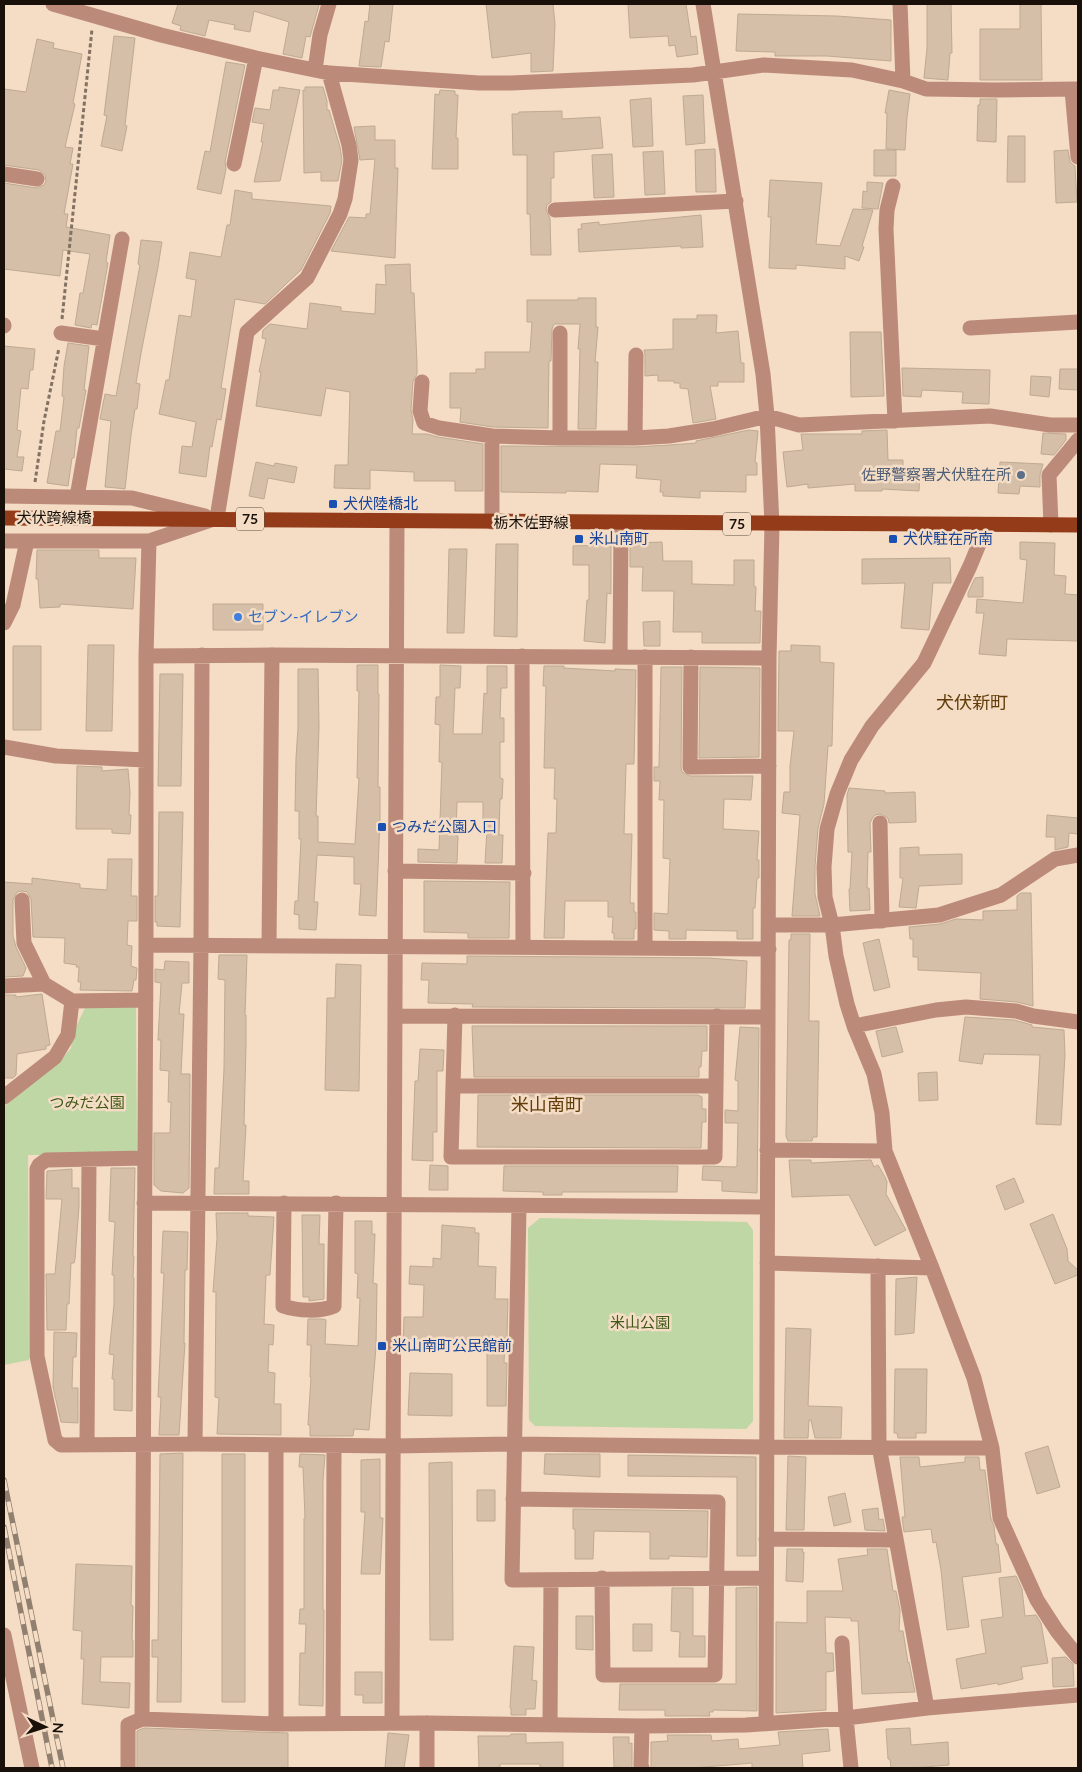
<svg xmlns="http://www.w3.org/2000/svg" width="1082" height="1772" viewBox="0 0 1082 1772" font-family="Lato,'Noto Sans JP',sans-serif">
	<rect width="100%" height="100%" fill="#f4dcc5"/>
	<path fill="#bfd7a5" d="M86,1006H136L137,1150L132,1154L28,1155L29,1360L4,1365V1107L62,1059L71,1048L72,1035Z
		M540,1218L747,1222L753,1230V1421L746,1429L535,1426L529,1420L528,1228Z"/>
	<path fill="#d5bfa8" stroke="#bea992" d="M178,4H316L319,5L310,37L306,36L302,58L283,54L289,22L254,11L250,32L234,29L235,25L209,20L205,36L180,30L181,26L172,23Z
		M370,4H393L389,42L385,41L381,67L359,66L365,21L368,22Z
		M486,4H553L555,24L553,71L531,72V53L492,58Z
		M628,4H686L691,37L696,36L698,54L677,57L675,45L669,46L668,36L630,38Z
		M927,4H951L952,53H950L948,80L924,78L927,48Z
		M1020,4H1041L1042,80H980V29H1020Z
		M738,14L837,16L891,20V61L827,56H775V52L736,51Z
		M114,36L135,38L125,125L127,126L122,151L101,146L107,116L104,115Z
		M37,39L54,43L53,48L82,54L73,103L75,104L65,147L73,148L70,164H73L64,214H68L66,227L110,235L106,262L108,263L97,325L92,324L91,328L75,325L80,293H83L90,254L63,250L60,276L4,269V183L36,188L44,185L46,181L45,175L39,170L4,165V89L26,92Z
		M226,62L245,65L225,162L226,169L221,194L197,189L205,151L210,152Z
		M279,87L300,90L280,181L254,182L263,142H261L264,124L252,122L255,108L270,110L273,90H279Z
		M305,87H323L327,101V110H329L340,147L342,160L338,181H321V172L304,173L303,90L305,91Z
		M440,90L455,91V95H458L456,138H458V169H432L435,94L439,95Z
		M889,90L910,94L907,117L905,150L886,149L887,113H885Z
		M703,95L705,143L686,145L683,96Z
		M651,98L653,146L633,147L630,100Z
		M980,99H997L996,142L977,141L978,105H980Z
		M562,111V119L600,117L603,148L554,152V178H551V202L547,205L546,210L550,218L551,255H531L530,214H527V155H513L512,114H518L519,112Z
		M375,126V140H395V168H398L395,258L331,251L349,217L366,218V214H370L375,159L360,160L354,127Z
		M1008,136H1025V182H1007Z
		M715,149L716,192H696L695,150Z
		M874,150H896V176H874Z
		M1068,150L1070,162L1075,166L1077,202L1056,203L1054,151Z
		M663,151L665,194L645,195L643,152Z
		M612,154L614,197L594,198L592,155Z
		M770,180L822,183L816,244L840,246L853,209L873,210L862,246L864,247L859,261L845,256V269L796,265V269L769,268L771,217H768Z
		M867,182L883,183L878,209L862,208L863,191L867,192Z
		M235,190L252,193V199L331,206L330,213L301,270L286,284L265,304L235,299L221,388L226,389L221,420L217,419L212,447L210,446L206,477L179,473L182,446L192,447L196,422L159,414L166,380H169L179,315L191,317L196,280L186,278L190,252L221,257L227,225H230Z
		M701,215L703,247L681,248V246L579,252L578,229H582L581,224L599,222V225Z
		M141,240L162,242L158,267L141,353L136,383L140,384L137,409H135L131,435L125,489L117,488L105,487L111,421L100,419L105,394L116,396L140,265L138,264Z
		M410,264L411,293H414L417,363V374L413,381L411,410L413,420L412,434H427L438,437L483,444V491H455V481H414V472L370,470V489L334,488L335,465H348L350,392L326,388L321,416L256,406L261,372H259L266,339L262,338L263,330L270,324L307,329L310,303L341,307V311L375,314L376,284L386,285L385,265Z
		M578,298H596V327H598L595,362H598L596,429H578L580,349H578L580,324H554L552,329L551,361H549L548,428L493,427L460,422L461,408H450V373H476V369H485V352H530L532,322H527V300H578Z
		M697,315H717L716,333L738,331L741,363H744V382H718V386H710L716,419L693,423L688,389L680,388V383H674V381H658V375L645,376V355L644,350L673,349V319H697Z
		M850,332H881L884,396L851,397Z
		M68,343L89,346L84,390H86L79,428H77L74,458H72L68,486L47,483L56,431H60L64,397L62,396L64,366Z
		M4,346L35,349L33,370H30L28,389L21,388L17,430L21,431L17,457H24L22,471L4,469Z
		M902,368L990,370L989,404L962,403L963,392L922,390L921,397L903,396Z
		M1060,369H1078V390L1059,389Z
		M1031,376L1051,377L1049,397L1030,395Z
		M749,430L758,431L755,462L757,463V475H746V492L700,491V498L663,496V492H660L661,480L636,478L637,465L600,464L598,492L566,491V493L501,492V446L635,447L670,445L696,443V441Z
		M887,430L888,460H903V472L920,473L919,491L882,489V491H855V484L808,488V484L787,487L783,452L803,450L801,434H862V431Z
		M1043,433L1066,434V440L1054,455L1041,454Z
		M256,462L274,466L275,463L297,467L294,483L268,478L264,499L249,496Z
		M1000,462L1043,464L1040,475V487L1020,486L1019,494L998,493Z
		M662,542L663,561H692V584L734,585V560H754V586L756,587L755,611H761L760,643H702V632H673L674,591H642L643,567H630V545H633V543Z
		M1020,542L1055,543L1054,575L1066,576L1065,594L1078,595V641L1007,639L1006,656L979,654L984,613H976L977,599L1023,603L1027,560L1020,559Z
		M496,544H518L517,637L494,636Z
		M611,545V594L607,593L605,643L584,641L587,600H589V565H573V546Z
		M449,549H467L464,633H447Z
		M37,550H99V558H136L133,609L60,604V607L40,608L38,579H36Z
		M950,558L951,583H933L929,630L901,628L905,583L862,584V559Z
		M983,577V597H968V593L975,578Z
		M213,604H263V630H213Z
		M660,621V646H644L643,622Z
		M88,645H114L112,731H86Z
		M791,645L820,646V662L834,663L832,746H828L824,804L818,828L815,866V894L820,916H792L800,815L782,813L784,792H790V766L794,731H778L779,651H791Z
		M13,646H41V730H13Z
		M357,665H378V694H379L378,787H380V819L376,916L359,915L361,884H354V857L317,855L314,902H318L316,930L299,929V915L294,914L295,901H298L301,839H299V811H295L296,758L298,728V669H318L319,727L316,816H318V842L355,844L359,778H357L359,691H357Z
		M440,665L461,666L460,688H455L453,734H482L484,693L487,694V666H507V688H501L500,718H504V742H500V778L503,779L502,799H500L499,835H503L502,863H485L487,829H483V802H457L456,836H458L457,863L418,862V849L439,850L442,762H439L440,725L435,724L436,697H440Z
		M544,666H564V668L615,671V669L636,670L634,764H626L624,834H632L630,903H634V912H636V929H634V939H614V933H612L613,917H608V901H565L564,938H544L548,833H556L557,799H554L555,768H544L546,686H543Z
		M661,667H682L681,767L682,772L690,776H753L751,800L724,799L723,829L759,831L757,860H759V878H757L755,908H753V939H737V931L686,930V939H669V931L654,930V913L668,914L670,859L663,858L664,800H659L660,781H654V767H659Z
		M700,667L760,668L759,757L699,758Z
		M160,674H183L181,786H158Z
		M77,766L102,767V771L128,769L130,792L129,815H131L130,834L112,833V829H76Z
		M849,788L885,791V793L915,792L916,822L889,823L888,818L880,814L875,815L872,819L870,823L871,852H868L867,888H869L870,910L850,911L849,889H850L852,852H848L847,795Z
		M159,812H183L180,927L157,926V922H155V896H158Z
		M1047,815L1078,818V834L1069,833L1068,847L1055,850V837H1046Z
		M919,847V855L962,854V884L919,886L916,908L899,907L903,878H900V848Z
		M108,859H132L131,896H137V921H128L127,945L132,946L131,966L137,968L136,980H134L132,991L80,990L81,982H78L79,967H76L77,965L64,963L65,938L33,937L31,899L27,892L22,891L17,892L13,900V936L16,947L26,968L23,976L4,977V882L32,884V878L80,884V888L107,890Z
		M424,881L510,882L509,938H468V933L424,932Z
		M1021,893H1031L1033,1006L1017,1002L980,999L981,973L918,970V957H913V939H910L909,927L940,924L956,919L983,920V911L1017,910V896Z
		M791,934H810L809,1021H819L817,1137H813L812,1141H788L786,1136L789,940H791Z
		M879,939L890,987L874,991L863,943Z
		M219,955H247L245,1015H246V1044L244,1125H246L243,1181H249V1194H214L215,1168H219L224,1069L225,980L218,979Z
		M467,956L709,958L747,961L745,1008L472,1007L473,1004L428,1003L429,980H421L422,963L467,964Z
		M165,961L189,962V983H182L179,1014H184L181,1074H190L189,1188L183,1193L161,1191L154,1185V1133H170L171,1102H168L169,1071L160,1070L161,1040H158L161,983L155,982V969L164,970Z
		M336,964L361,965L359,1091L325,1090L327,998H335Z
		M42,994L50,1045L46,1046V1049L17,1054L16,1075L13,1078H4V995H16V997Z
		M965,1017L1014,1020L1032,1025V1027L1064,1030L1065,1055L1061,1125L1036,1124L1040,1055L984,1054L982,1064L959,1061Z
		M472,1026H707V1051H702L701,1067H699V1077H474Z
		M740,1027L759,1028L757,1193L722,1191V1181L702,1180L703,1166L736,1167L737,1165L738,1123H725V1110L738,1111V1081L735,1080Z
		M896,1027L903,1052L882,1057L876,1031Z
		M420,1049L444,1050L443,1071H437V1132H433V1161L412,1160L415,1081H418Z
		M937,1072L938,1100L919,1101L918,1073Z
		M478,1095H698L702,1097V1109H706V1122H702L701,1148L477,1147Z
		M789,1160H811V1163L871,1160L874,1167L878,1165L885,1177L887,1182L886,1194L906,1230L875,1246L849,1195L792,1197Z
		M430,1165L448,1166V1190H429Z
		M504,1166H678L677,1192H562V1195H543V1192L503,1191Z
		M111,1168H135L133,1256H134L133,1278H134L132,1411L114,1410V1379H112L114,1355L109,1354L114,1305V1275H112L115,1222L109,1221Z
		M72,1169V1188H79V1206L75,1259L74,1263H71L69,1304H67L66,1330H47L46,1274H55L62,1199H46L47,1171Z
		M1014,1178L1024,1202L1005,1210L996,1186Z
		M216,1213H248V1216L274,1217L270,1275H266L264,1324L274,1325L273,1345L269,1344L268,1372L275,1373L274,1404H281V1435L217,1434L219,1398L215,1397L216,1292H213L217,1238Z
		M1053,1214L1067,1249L1068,1261L1078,1270V1275L1055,1284L1030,1224Z
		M302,1215H320L319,1244H324V1299L309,1301V1297H303Z
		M355,1221H372V1234H375L373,1283L377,1284L376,1347L369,1430L354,1429L353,1436H310V1425H308L311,1377H310L311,1345H307L308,1319H323L326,1320L325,1344L358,1346L360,1298H357L358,1274L355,1273Z
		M442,1225L475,1228V1233H479L478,1266L496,1267L495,1299H508L507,1337H505L504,1363H507L506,1406H487V1346L425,1345V1348L403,1347L404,1317H423L424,1285L409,1284L410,1266L433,1267V1258L441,1259Z
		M163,1231L188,1232L187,1270H185L184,1343H185L179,1435H159L161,1397H158L164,1273H161Z
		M917,1277L914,1333L895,1335L896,1279Z
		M786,1328L811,1329L808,1406L842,1407L841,1438H815L811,1420H809L808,1438H784Z
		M54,1332L77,1333L76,1357H73L72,1388H78V1423L61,1422L53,1387Z
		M895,1369H927L926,1433H916V1438H898L897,1433H894Z
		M410,1373L452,1374V1416L408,1415Z
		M1048,1446L1060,1487L1037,1494L1025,1453Z
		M183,1453L181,1702H157L158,1657H152V1640H158L160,1454Z
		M222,1454H245V1702H222Z
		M300,1454L325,1455L323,1480V1610H324L323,1706L299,1705L300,1653H305L306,1624H299L300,1609H304V1518H305L303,1467H299Z
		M545,1454H600V1477L544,1474Z
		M628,1455L756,1457V1556H737V1477L628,1476Z
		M788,1456L806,1457L804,1530H786Z
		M900,1457H919L920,1467L965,1462V1457H979L980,1470H985L991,1519L994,1526L996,1544H998L1001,1572L962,1577L969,1627L947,1630L941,1570L936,1542L933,1543L931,1529L904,1532L902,1517H905Z
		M380,1459V1518H383L380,1574H361L365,1512H361V1460Z
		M452,1462L453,1640H430L429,1463Z
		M477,1490H495V1521H477Z
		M845,1493L851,1522L834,1526L828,1497Z
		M878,1508L879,1520L883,1519L885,1531L865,1530L862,1510Z
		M573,1509L708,1511L707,1557L669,1556V1559H650V1532L594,1531L593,1559H575V1529H573Z
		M787,1549H803L802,1552H804L803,1582L786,1581Z
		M867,1549H887L893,1591H896L900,1610L899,1631H903L908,1663L909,1662L915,1692L862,1694L858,1621H851V1618L825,1617L826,1653H833L834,1671L826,1672V1710L776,1713V1622L807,1623V1591H843L838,1559L868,1555Z
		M76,1564L132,1566L131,1605L133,1606L132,1640H133V1657H101L100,1682L130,1683L129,1708L82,1704L84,1659H81L82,1631L73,1630Z
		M1016,1576L1022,1589L1025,1616L1036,1615L1041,1623L1048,1663L1021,1667L1023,1679L998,1685V1683L961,1689L956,1659L986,1653L981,1620L1003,1617L999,1578Z
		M757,1587V1711L713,1710V1712H709L710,1716H665V1710H619L620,1684H736V1588Z
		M672,1588H693V1636H705V1657H679L680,1632L671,1631Z
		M576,1616H593V1650L576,1649Z
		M633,1624H652V1651H633Z
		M514,1646L534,1647L532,1680L537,1681L535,1709H526V1715H511V1708H510Z
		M1066,1657L1073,1664L1074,1686L1053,1687L1052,1658Z
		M355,1672H382V1703H363V1695H355Z
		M144,1728L288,1733V1768H137V1731Z
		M910,1728L911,1745L948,1742L949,1765L912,1768H891L890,1759H888L886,1729Z
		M828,1729L830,1751L802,1754L803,1768H752V1763L693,1768H651V1742L668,1741L667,1735H711L712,1741L738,1739L739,1749L780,1745L778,1732Z
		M388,1733L409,1735L404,1768H385Z
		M511,1734H526V1743L563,1742V1768H540V1764H500V1768H479L478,1736H510Z
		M613,1737H629V1744L632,1743V1768L614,1767Z"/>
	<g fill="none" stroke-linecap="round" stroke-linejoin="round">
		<path stroke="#817263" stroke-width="3" stroke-dasharray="4 2.5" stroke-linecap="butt" d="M62,319L92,29
			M35,482L44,421L59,348"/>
		<path stroke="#bc8a78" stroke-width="15" d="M53,4L161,35L256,58L329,73L479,83H511L693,75L764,65L852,70L903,81L926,89L995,90L1078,89
			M703,4L763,374L767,416L772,525L769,658L766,1724
			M900,4L903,81
			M315,70L320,35L329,4
			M1072,90L1078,157
			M234,164L256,58
			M4,174L37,179
			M893,186L887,210L886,229L895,421
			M555,210L736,201
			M4,325V326
			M970,328L1078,322
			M61,333L104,339
			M422,382L420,411L424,423L439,428L492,436L560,438H635L669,436L713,429L767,416L799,425L990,416L1050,425H1078
			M560,438V333
			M635,438L636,355
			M4,496L132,498L205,516
			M77,497L122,239
			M492,522V436
			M987,525L970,566L924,663L872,726L851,760L837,794L827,829L824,867L825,897L832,925L836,956L847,1004L854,1026L874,1074L882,1113L885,1151L932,1268L974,1378L992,1448L1000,1518L1037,1600L1057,1631L1078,1657
			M1051,525L1049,475L1078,440
			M4,541H149L217,518L247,332L307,278L340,214L345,199L351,160L349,145L329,73
			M4,623L13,605L27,541
			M146,656L272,655L769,658
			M522,656L523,946
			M620,657L621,523
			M645,657V948
			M691,657L690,767L769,766
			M4,747L56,756L146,760
			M880,823L882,921
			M395,871L524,873
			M22,900L24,943L44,984L72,1001L146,1000
			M769,925H832L939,915L1001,895L1055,859L1078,855
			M269,944L272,655
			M146,945L769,949
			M4,986L44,984
			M455,1015L451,1157H715L717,1016
			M395,1016L767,1017
			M854,1026L936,1010L966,1007L1016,1011L1033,1016L1078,1022
			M453,1086H716
			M4,1097L55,1057L68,1035L72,1001
			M767,1150L885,1151
			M145,1158L46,1160L39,1165L37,1169V1356L55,1440L61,1445L195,1444L394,1446L515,1444L767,1447L992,1448
			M144,1203L767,1207
			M284,1203L283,1306C298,1311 320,1312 334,1306L336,1203
			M519,1206L512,1580L766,1578
			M767,1263L932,1268
			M878,1266L879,1446L927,1708
			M195,1444L201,944L202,655
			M87,1445L89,1159
			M276,1446V1724
			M513,1499L718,1502L715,1675H603L602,1578
			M766,1539L896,1540
			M4,1635L32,1768
			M842,1643L846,1718L851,1768
			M142,1719L146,945V656L149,541
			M392,1723L397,522
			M427,1723V1768
			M333,1724L334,1446
			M550,1725L551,1580
			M128,1768V1725L142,1719L276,1724L427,1723L642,1726L746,1725L846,1718L927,1708L1078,1695
			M642,1768L641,1765L642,1726"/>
		<path stroke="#943c1a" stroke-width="15" d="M4,518C362,519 720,524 1078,525"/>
		<defs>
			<path id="rail" d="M4,1480L63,1768
				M4,1527L52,1768"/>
		</defs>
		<use href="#rail" stroke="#918070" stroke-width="5.5"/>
		<use href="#rail" stroke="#f4dcc5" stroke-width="4" stroke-dasharray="11" stroke-linecap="butt"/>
	</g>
	<circle fill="#5c6f8a" stroke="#f4dcc5" stroke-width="2" cx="1021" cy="475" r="5"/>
	<g fill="#1a4fb4" stroke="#f4dcc5" stroke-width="2">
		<rect x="328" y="499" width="10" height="10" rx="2.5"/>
		<rect x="574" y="534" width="10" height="10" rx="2.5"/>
		<rect x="888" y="534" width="10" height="10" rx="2.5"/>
		<rect x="377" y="822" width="10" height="10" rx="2.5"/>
		<rect x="377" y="1341" width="10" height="10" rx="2.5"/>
	</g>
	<circle fill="#3f7fe0" stroke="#f4dcc5" stroke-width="2" cx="238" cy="617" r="5"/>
	<g text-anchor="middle" stroke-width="5" stroke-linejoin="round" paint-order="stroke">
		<g fill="#f4dcc5" stroke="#5b4e41" stroke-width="1">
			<rect x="236" y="507.5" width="28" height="23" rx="4"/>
			<rect x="723" y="512.5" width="28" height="23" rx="4"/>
		</g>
		<g font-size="14" font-weight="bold" fill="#191109">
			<text x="250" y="524">75</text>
			<text x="737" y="529">75</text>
		</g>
		<g font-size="15" fill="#4e5e75" stroke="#f4dcc5" text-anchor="end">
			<text x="1011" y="480">佐野警察署犬伏駐在所</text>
		</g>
		<g font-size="15" fill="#164399" stroke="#f4dcc5" text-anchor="start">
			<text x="343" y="509">犬伏陸橋北</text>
			<text x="589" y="544">米山南町</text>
			<text x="903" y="544">犬伏駐在所南</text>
			<text x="392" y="832">つみだ公園入口</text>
			<text x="392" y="1351">米山南町公民館前</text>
		</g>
		<g font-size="15" fill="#191109" stroke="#f4dcc5">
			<text x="54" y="523">犬伏跨線橋</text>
			<text x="531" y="528">栃木佐野線</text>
		</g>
		<g font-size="15" fill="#366cbe" stroke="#f4dcc5" text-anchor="start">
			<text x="248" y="622">セブン-イレブン</text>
		</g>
		<g font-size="15" fill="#3e5816" stroke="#f4dcc5">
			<text x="87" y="1108">つみだ公園</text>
			<text x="640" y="1328">米山公園</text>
		</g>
		<g font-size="18" fill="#613d0a" stroke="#f4dcc5">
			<text x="972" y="709">犬伏新町</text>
			<text x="547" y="1111">米山南町</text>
		</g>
	</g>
	<rect width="1082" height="1772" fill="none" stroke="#191109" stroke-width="10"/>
	<g transform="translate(45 1727) rotate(94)" stroke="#f4dcc5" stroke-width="4" paint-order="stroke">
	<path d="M0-4L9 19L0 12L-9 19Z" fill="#191109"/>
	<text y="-8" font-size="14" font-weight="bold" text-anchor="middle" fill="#191109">N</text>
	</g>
</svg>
